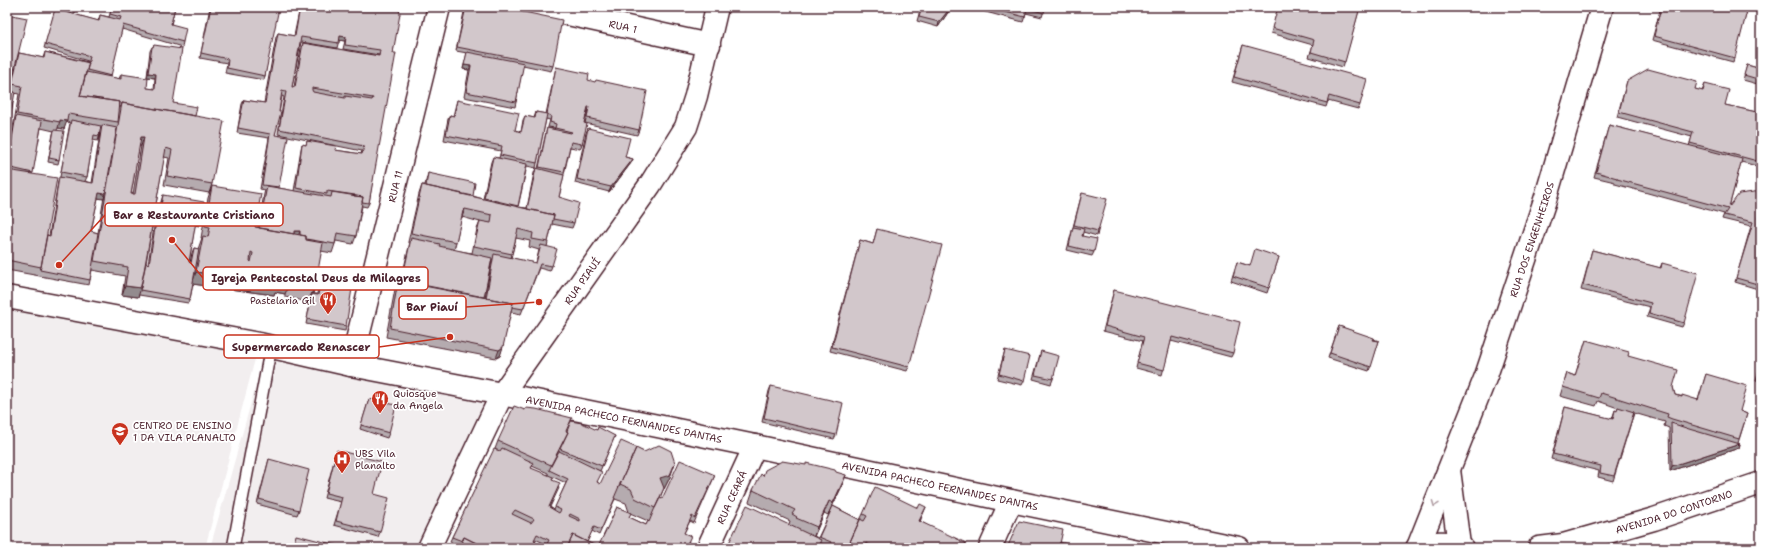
<svg xmlns="http://www.w3.org/2000/svg" width="1768" height="555" viewBox="0 0 1768 555" font-family="'Shantell Sans',sans-serif">
	<rect width="100%" height="100%" fill="#fff"/>
	<filter id="ink" filterUnits="userSpaceOnUse"><feTurbulence type="fractalNoise" baseFrequency=".025" numOctaves="2"/><feDisplacementMap in="SourceGraphic" scale="8" xChannelSelector="R" yChannelSelector="G"/><feConvolveMatrix kernelMatrix="1 2 1 2 8 2 1 2 1" color-interpolation-filters="sRGB"/></filter>
	<g filter="url(#ink)">
		<path fill="#f2eeef" d="M7,298L259,344L205,548H7Z
			M265,353L490,400L419,548H210Z"/>
		<g fill="none" stroke-linecap="round" stroke-linejoin="round">
			<defs>
				<path id="lane" d="M233,548L271,346"/>
				<g id="street">
					<path id="s1" d="M536,7L709,45"/>
					<path id="s2" d="M7,297L259,344L351,365L502,394L755,446L1011,501L1239,548"/>
					<path id="s3" d="M351,365L439,7"/>
					<path d="M1449,470L1459,545"/>
					<path id="s4" d="M1418,547L1486,376L1545,200L1602,7"/>
					<path id="s5" d="M429,548L502,394L650,185L686,127L696,96L717,7"/>
					<path id="s6" d="M708,548L755,446"/>
					<path d="M990,548L1011,501"/>
					<path d="M1417,548C1430,543 1449,539 1462,548"/>
					<path id="s7" d="M1539,548L1563,545L1654,519L1761,483"/>
				</g>
			</defs>
			<use href="#lane" stroke="#4a1f2b" stroke-width="14"/>
			<use href="#street" stroke="#4a1f2b" stroke-width="25"/>
			<use href="#lane" stroke="#fff" stroke-width="11"/>
			<use href="#street" stroke="#fff" stroke-width="22"/>
		</g>
		<path fill="#b5abaf" stroke="#4a1f2b" fill-rule="evenodd" d="M56,7H81L73,14L98,21L100,15L109,17L112,7H175L171,24L183,42L182,47L122,29L110,77L119,79L121,74L147,88L154,89L155,78L147,77L150,51L152,47H153L154,45L173,103L195,116L212,184L209,193L164,185L169,158L164,157L146,263L148,264L157,209L159,204L160,205L163,195L201,222L199,226L195,225L189,262L190,263L192,253L194,248L198,249L202,238H201L208,198L212,186L255,227H258L264,194L265,190L260,189L269,138L237,133L242,104L244,100L264,103L276,37L278,33L294,36L300,7H399L393,53L369,203L367,207L362,206L356,236L353,244L336,241L332,253L321,251L313,294H317L320,275L322,271L346,326L345,331L306,324L311,299L308,302L285,297V294L275,292L274,295L193,284L190,299L188,303L139,295L138,297L122,295L125,276L92,270L89,285L7,270V161L19,94L14,93L9,126L7,130V91H9L13,74L10,83H7V14L17,60L19,53L43,58L45,52L88,62V61L44,48ZM339,40L345,41L343,49L379,55L378,56L303,43L301,48L294,87H292L301,42L337,48ZM282,96L284,97L278,134L362,151L361,154L335,150L307,141L306,145L302,144L301,149L294,191L279,188L275,135ZM66,122L70,123L60,177L58,182L49,236L47,235L32,174L41,128L54,131L53,134L48,162L58,164L59,160L57,130L58,128L64,129ZM100,134L92,183L85,181L87,177L93,140L98,141ZM139,146H141L133,194H131ZM104,197L98,233L91,231L98,198L104,199Z
			M90,7H102L101,10Z
			M210,7H276L265,76L264,80L225,73L227,63L200,58Z
			M465,7H476L553,66L551,71L523,65L516,102L515,107L464,97L469,70L463,69L467,53L456,51Z
			M921,7H951L949,11L938,27L917,21Z
			M967,7H1045L1042,17L1026,13L1023,22Z
			M1278,7H1360L1343,67L1309,57L1313,45L1271,33Z
			M1661,7H1748L1733,62L1652,40Z
			M1243,45L1360,105L1358,109L1328,101L1326,107L1232,82Z
			M1747,65L1761,69V85L1743,80Z
			M556,67L588,80L639,130L637,135L585,123L588,111H587L584,123L582,144L580,149L570,147L559,197L574,223L572,228L552,224L548,242L547,247L552,266L550,271L539,268L521,314L511,312L500,356L496,358L386,337L395,289L398,281H401L410,242H408L419,194L422,185H425L428,173L473,196L483,199L491,162L493,157L499,158L501,151L444,140L448,119L450,115L453,116L457,100L515,130L521,132L523,120L525,116L534,118L536,112L546,114L555,72ZM546,119L550,120L548,127L555,128L554,129L547,128L546,132L538,169L536,168L534,173L527,208L518,207L527,166L536,168L537,163ZM462,217L480,222L477,229L472,253L454,250L456,242L461,218ZM516,238L530,241L529,247L539,250L536,263L511,258ZM492,259L485,298L484,297Z
			M1627,81L1695,89L1702,91L1705,84L1725,105L1761,113V167L1741,162L1729,207L1758,223L1761,224V290L1735,282L1751,226L1722,219L1724,214L1615,184V182L1594,177L1609,125L1689,146L1692,137L1617,117Z
			M588,128L625,157L633,159L631,163L609,192L575,183L586,133Z
			M1082,193L1098,231L1097,236L1083,232L1082,236L1094,252L1092,256L1067,250Z
			M877,229L909,367L907,371L830,351L860,240L873,244Z
			M1592,250L1660,268L1662,263L1684,323L1682,327L1647,317L1650,307L1581,290Z
			M1279,257L1267,293L1231,281L1237,262L1250,266Z
			M1114,290L1233,353L1231,357L1171,341L1162,375L1136,368L1143,341L1103,331Z
			M1339,326L1379,341L1369,371L1328,358Z
			M1586,340L1628,356L1673,387L1675,395L1698,400L1706,374L1740,411L1747,414L1738,443L1740,444L1739,448L1670,471L1669,428L1664,426L1665,422L1634,413L1613,481L1598,477L1599,471L1551,459L1565,407L1612,419L1615,410L1617,411L1618,408L1598,401L1596,406L1560,396L1567,373L1575,376Z
			M1005,350L1024,381L1022,385L997,379Z
			M1041,351L1053,379L1051,384L1033,379Z
			M1761,361V381L1756,380Z
			M771,386L836,435L834,439L762,422L769,391Z
			M369,399L389,433L387,438L360,429Z
			M525,410L570,424L597,430L615,436L600,471L593,468L598,483L600,484L637,449L644,452L675,463L670,477L664,489L663,490L660,498L662,499L715,475L694,523L690,521L684,533L689,541L686,548H545L546,544L535,539L534,540L536,541L533,548H459L460,546L450,541L495,449L498,441ZM532,466L548,473V475L531,469ZM553,477L566,483L554,510L550,507L559,488L552,480ZM615,499L626,503L629,512L617,507L599,547L587,542L592,531L599,535ZM630,513L648,521L646,525L629,517Z
			M337,450L374,494L380,532L378,537L334,525L341,502L324,498Z
			M269,459L299,510L297,515L257,504Z
			M763,476L842,486L828,515L824,513L814,536L818,538L833,506L860,520L863,514L921,519L920,521L964,548H829V547L820,543L818,548H727L728,545L789,524L790,521L749,502L753,490Z"/>
		<path fill="#938b8e" stroke="#4a1f2b" d="M73,7H81L69,18Z
			M951,7L949,11L938,27L939,22Z
			M340,36L346,37L345,41L338,40Z
			M464,65L471,66L469,70L463,69Z
			M148,73L156,74L155,78L147,77Z
			M60,120L67,121L64,129L58,128Z
			M141,137H144L141,146H138Z
			M633,159L631,163L609,192L611,187Z
			M99,193L105,194L104,199L97,198Z
			M465,209L462,217L460,219L463,211Z
			M294,231H300L297,240L293,239Z
			M196,272L279,280L290,282L285,294L275,292L274,295L192,284Z
			M125,286L141,288L138,297L122,295Z
			M315,287L311,299L308,302L313,290Z
			M503,347L500,356L496,358L499,350Z
			M1740,444L1739,448L1670,471L1672,466Z
			M675,463L670,477L664,489L663,490L658,502L655,508L660,478Z
			M846,475L842,486L828,515L833,503Z
			M829,501L824,513L813,539L817,527Z
			M926,507L921,519L915,533L919,521Z"/>
		<path fill="#d2c7cb" stroke="#4a1f2b" fill-rule="evenodd" d="M112,7H175L171,24L186,28L183,42L123,25L111,76L87,70L90,56L45,44L55,9L99,21L100,15L120,20L121,17L110,14Z
			M211,7H276L279,8L265,76L227,68L228,59L201,53Z
			M300,7H399L400,14L393,53H396L369,203L362,202L363,197L354,196L355,195L327,191V194L296,188L302,144L306,145L307,141L336,146L335,150L362,154L364,146L279,129L286,92L282,91L279,112H281L275,135L288,137L279,187L262,185L270,134L238,128L244,100L265,103L278,33L295,36ZM340,36L346,37L345,45L380,50L379,56L303,43L295,87H292L301,37L339,43ZM312,88L373,98L372,100L345,96V98L313,92L312,90Z
			M466,7H476L484,9L486,7H500L562,20L553,66L457,47Z
			M922,7H951L939,22L919,17Z
			M986,7H1045L1044,13L1027,8L1025,17Z
			M1278,7H1360L1345,62L1311,52L1314,40L1272,28Z
			M1661,7H1748L1735,58L1654,36Z
			M7,14L27,18L12,79L7,78Z
			M154,45L182,49L173,103L197,107L195,116L122,103L121,107H119L120,102L80,96L86,72L121,79V74L148,78L147,88L155,89L156,74L148,73L152,47H153Z
			M1243,45L1367,79L1360,105L1329,96L1327,103L1234,77Z
			M45,52L89,63L80,96L120,102L118,122L68,114L67,121L60,120V122L17,114L22,86L12,84L19,53L44,58Z
			M467,52L524,63L516,102L466,92L471,66L464,65Z
			M1747,65L1761,69V80L1744,75Z
			M556,67L589,74L588,80L595,82L596,80L647,91L639,130L587,118L589,107H588L584,123L587,124L582,144L571,142L564,172L539,167L547,128L571,133L572,132L555,128L556,124L550,122L551,116L547,114Z
			M1648,69L1697,82L1695,89L1703,91L1705,84L1729,90L1725,105L1761,113V162L1690,143L1693,132L1619,112L1627,81Z
			M7,91L15,92L9,126L7,125Z
			M457,100L519,113L515,130L521,132L525,116L535,118L536,112L547,114L537,163L500,155L502,146L446,135L450,115L454,116Z
			M122,103L224,121L212,184L167,176L172,150L166,148L141,288L125,286L128,267L94,261ZM141,137H144L135,194H131Z
			M16,116L42,121L33,173L7,167Z
			M71,120L101,126L99,136L94,135L87,177L61,172Z
			M102,125L117,128L105,194L99,193L91,231L98,233L90,280L40,270L41,267L47,235L50,236L59,177L93,183Z
			M1609,125L1742,159L1729,207L1739,194L1761,191V208L1758,223L1761,224V285L1736,278L1753,222L1724,215L1728,209L1617,179V178L1596,172Z
			M588,128L630,138L625,157L633,159L611,187L577,179Z
			M54,130L64,131L59,160L49,158Z
			M493,157L527,164L518,206L484,198Z
			M536,168L564,175L559,197L579,203L574,223L553,219L554,215L527,209Z
			M7,170L57,178L41,267L7,260Z
			M428,173L475,183L473,196L426,186Z
			M422,185L554,215L548,242L532,239L533,233L518,229L512,254L474,246L480,221L491,223L492,215L465,209L463,211L456,242L411,233Z
			M212,186L261,194L255,227L306,236V240L323,243L315,287L313,290L289,285L290,282L279,280L278,283L196,272L203,236L208,237L210,227L205,226ZM251,252L253,253L251,262L250,261Z
			M267,186L331,197L332,192L363,197L356,236L337,233L335,244L306,239V236L300,235V231H294V234L259,228Z
			M1082,193L1107,199L1098,231L1074,225Z
			M163,195L204,202L201,222L196,221L189,262L191,263L194,248L199,249L190,299L140,290L146,263L149,264L159,204L161,205Z
			M1073,227L1084,229L1082,236L1097,239L1094,252L1069,246Z
			M877,229L942,245L909,367L832,347L860,240L873,244Z
			M411,238L440,244L439,246L492,258L484,297L402,281Z
			M541,245L557,249L552,266L540,264L523,309L512,307L513,303L486,298L494,254L536,263Z
			M1255,249L1279,257L1269,288L1233,276L1237,262L1250,266Z
			M1592,250L1661,268L1662,263L1698,273L1684,323L1649,313L1651,303L1583,285Z
			M322,271L354,276L346,326L307,319L312,294L318,295Z
			M398,281L513,303L503,347L499,350L390,328Z
			M1114,290L1240,322L1233,353L1172,337L1164,370L1137,363L1144,337L1105,326Z
			M1339,326L1374,338L1373,340L1379,341L1371,367L1330,353Z
			M1586,340L1629,352L1628,356L1678,370L1673,387L1675,395L1682,397V395L1698,400L1706,374L1747,386L1740,411L1747,414L1739,439L1672,419L1667,417L1668,414L1601,393L1599,398L1563,387L1567,373L1575,376Z
			M1005,350L1030,356L1024,381L999,374Z
			M1041,351L1059,356L1053,379L1035,375Z
			M1761,362V376L1758,375Z
			M771,386L843,403L836,435L764,418Z
			M369,399L396,405L389,433L361,425Z
			M514,406L525,410L526,408L536,409L572,418L566,431L568,432L551,465L498,441Z
			M1565,407L1613,419L1615,410L1617,411L1618,407L1634,412L1614,476L1600,473L1601,466L1553,454Z
			M571,421L582,423L597,430L598,427L615,436L602,466L560,449L568,432L567,431Z
			M1671,423L1689,429L1740,444L1672,466Z
			M621,441L637,448H636L620,484L614,498H615L601,530L594,527L587,542L573,535L567,548H545L549,540L537,534L534,540L536,541L532,548H486L464,537L462,541L452,537L494,449L500,451L502,448L534,463L531,468L553,477L552,480L560,483L549,507L559,513L561,510L555,507L568,479L549,470L559,451L602,472L597,482L600,484ZM515,510L534,519L531,523L512,514ZM570,514L580,519V521L569,516Z
			M659,445L671,451L675,463L670,475L660,478L664,488L655,508L635,498L631,489L620,484L636,448L644,452Z
			M337,450L382,462L374,494L389,498L380,532L336,521L342,497L326,493Z
			M269,459L309,470L299,510L259,499Z
			M680,460L715,475L695,518L692,516L684,533L691,536L685,548H606L599,545L617,507L631,513L629,517L646,525L648,521L649,522L654,510L660,498L662,499Z
			M782,461L806,465V463L835,470L836,472L846,475L833,503L829,501L817,527L796,518L797,517L792,514L795,510L753,490L761,474L763,476L765,470Z
			M875,487L918,508L920,504L926,507L919,521L966,543L964,548H876L866,543L864,548L850,542L860,519L864,521L867,516L863,514Z
			M747,505L821,540L817,548H734L728,545Z
			M833,506L860,520L847,548H829L831,542L819,537Z
			M1019,521L1063,530L1059,548H1007Z
			M296,535L348,548H293Z
			M573,535L600,548H567Z
			M464,537L486,548H459Z
			M1060,542L1084,548H1059Z"/>
		<defs><path id="oneway-chevron" d="M-2-3.5L2.5 0L-2 3.5" fill="none" stroke-width="1.6" stroke-linecap="round" stroke-linejoin="round"/></defs>
		<use stroke="#ae9aa0" href="#oneway-chevron" transform="translate(1435 504) rotate(111)"/>
	</g>
	<defs>
		<symbol id="restaurant-pin" viewBox="-11 -11 22 30"><path d="M0 17L-7.5 6A9.5 9.5 0 1 1 7.5 6Z" fill="#c8321e" stroke="#fff"/><path d="M-5-6h1v4h1v-4h1v4h1v-4h1v5L-1.5 .5V6h-2V.5L-5-1ZM5-6V6H3V1.5H1.5Q1.5-4 5-6Z" fill="#fff"/></symbol>
		<symbol id="school-pin" viewBox="-11 -11 22 30"><path d="M0 17L-7.5 6A9.5 9.5 0 1 1 7.5 6Z" fill="#c8321e" stroke="#fff"/><path d="M0-5L7-2L0 1L-7-2ZM-4 1L0 2.5L4 1V4Q0 6-4 4Z" fill="#fff"/></symbol>
		<symbol id="hospital-pin" viewBox="-11 -11 22 30"><path d="M0 17L-7.5 6A9.5 9.5 0 1 1 7.5 6Z" fill="#c8321e" stroke="#fff"/><path d="M-5-5h3v3.5h4V-5h3V5h-3V1.5h-4V5h-3Z" fill="#fff"/></symbol>
	</defs>
	<g fill-rule="evenodd">
		<use href="#restaurant-pin" x="318" y="290" width="20" height="27"/>
		<use href="#restaurant-pin" x="370" y="389" width="20" height="27"/>
		<use href="#school-pin" x="110" y="421" width="20" height="27"/>
		<use href="#hospital-pin" x="332" y="449" width="20" height="27"/>
	</g>
	<g text-anchor="middle" stroke-width="3.5" stroke-linejoin="round" paint-order="stroke">
		<g font-size="10" fill="#4a1f2b" stroke="#fff">
			<text dy="4" stroke="none"><textPath href="#s1" startOffset="89">RUA 1</textPath></text>
			<text dy="4" stroke="none"><textPath href="#s3" startOffset="184">RUA 11</textPath></text>
			<text dy="4" stroke="none"><textPath href="#s4" startOffset="328">RUA DOS ENGENHEIROS</textPath></text>
			<text dy="4" stroke="none"><textPath href="#s5" startOffset="309">RUA PIAUÍ</textPath></text>
			<text dy="4" stroke="none"><textPath href="#s2" startOffset="629">AVENIDA PACHECO FERNANDES DANTAS</textPath></text>
			<text dy="4" stroke="none"><textPath href="#s2" startOffset="952">AVENIDA PACHECO FERNANDES DANTAS</textPath></text>
			<text dy="4" stroke="none"><textPath href="#s6" startOffset="56">RUA CEARÁ</textPath></text>
			<text dy="4" stroke="none"><textPath href="#s7" startOffset="140">AVENIDA DO CONTORNO</textPath></text>
		</g>
		<g font-size="10" fill="#4a1f2b" stroke="#fff" text-anchor="start">
			<text x="315" y="304" text-anchor="end">Pastelaria Gil</text>
			<text x="393" y="397">Quiosque<tspan x="393" dy="12">da Angela</tspan></text>
			<text x="133" y="429">CENTRO DE ENSINO<tspan x="133" dy="12">1 DA VILA PLANALTO</tspan></text>
			<text x="355" y="457">UBS Vila<tspan x="355" dy="12">Planalto</tspan></text>
		</g>
	</g>
	<path fill="none" stroke="#c8321e" stroke-width="1.5" d="M59 265L105 215M172 240L203 278M539 302L466 307M450 337L379 347"/>
	<g fill="#c8321e" stroke="#fff" stroke-width="1.5">
		<circle cx="59" cy="265" r="4"/>
		<circle cx="172" cy="240" r="4"/>
		<circle cx="539" cy="302" r="4"/>
		<circle cx="450" cy="337" r="4"/>
	</g>
	<g fill="#fff" stroke="#c8321e" stroke-width="1.5">
		<rect x="105" y="203" width="178" height="23" rx="4"/>
		<rect x="203" y="267" width="225" height="23" rx="4"/>
		<rect x="399" y="296" width="67" height="23" rx="4"/>
		<rect x="224" y="335" width="155" height="23" rx="4"/>
	</g>
	<g font-size="11" text-anchor="middle" font-weight="bold" fill="#4a1f2b">
		<text x="194" y="219">Bar e Restaurante Cristiano</text>
		<text x="316" y="282">Igreja Pentecostal Deus de Milagres</text>
		<text x="432" y="311">Bar Piauí</text>
		<text x="301" y="351">Supermercado Renascer</text>
	</g>
	<rect width="1768" height="555" fill="none" stroke="#fff" stroke-width="24"/>
	<rect x="12" y="12" width="1744" height="531" fill="none" stroke="#4a1f2b" stroke-width="1.5" filter="url(#ink)"/>
</svg>
